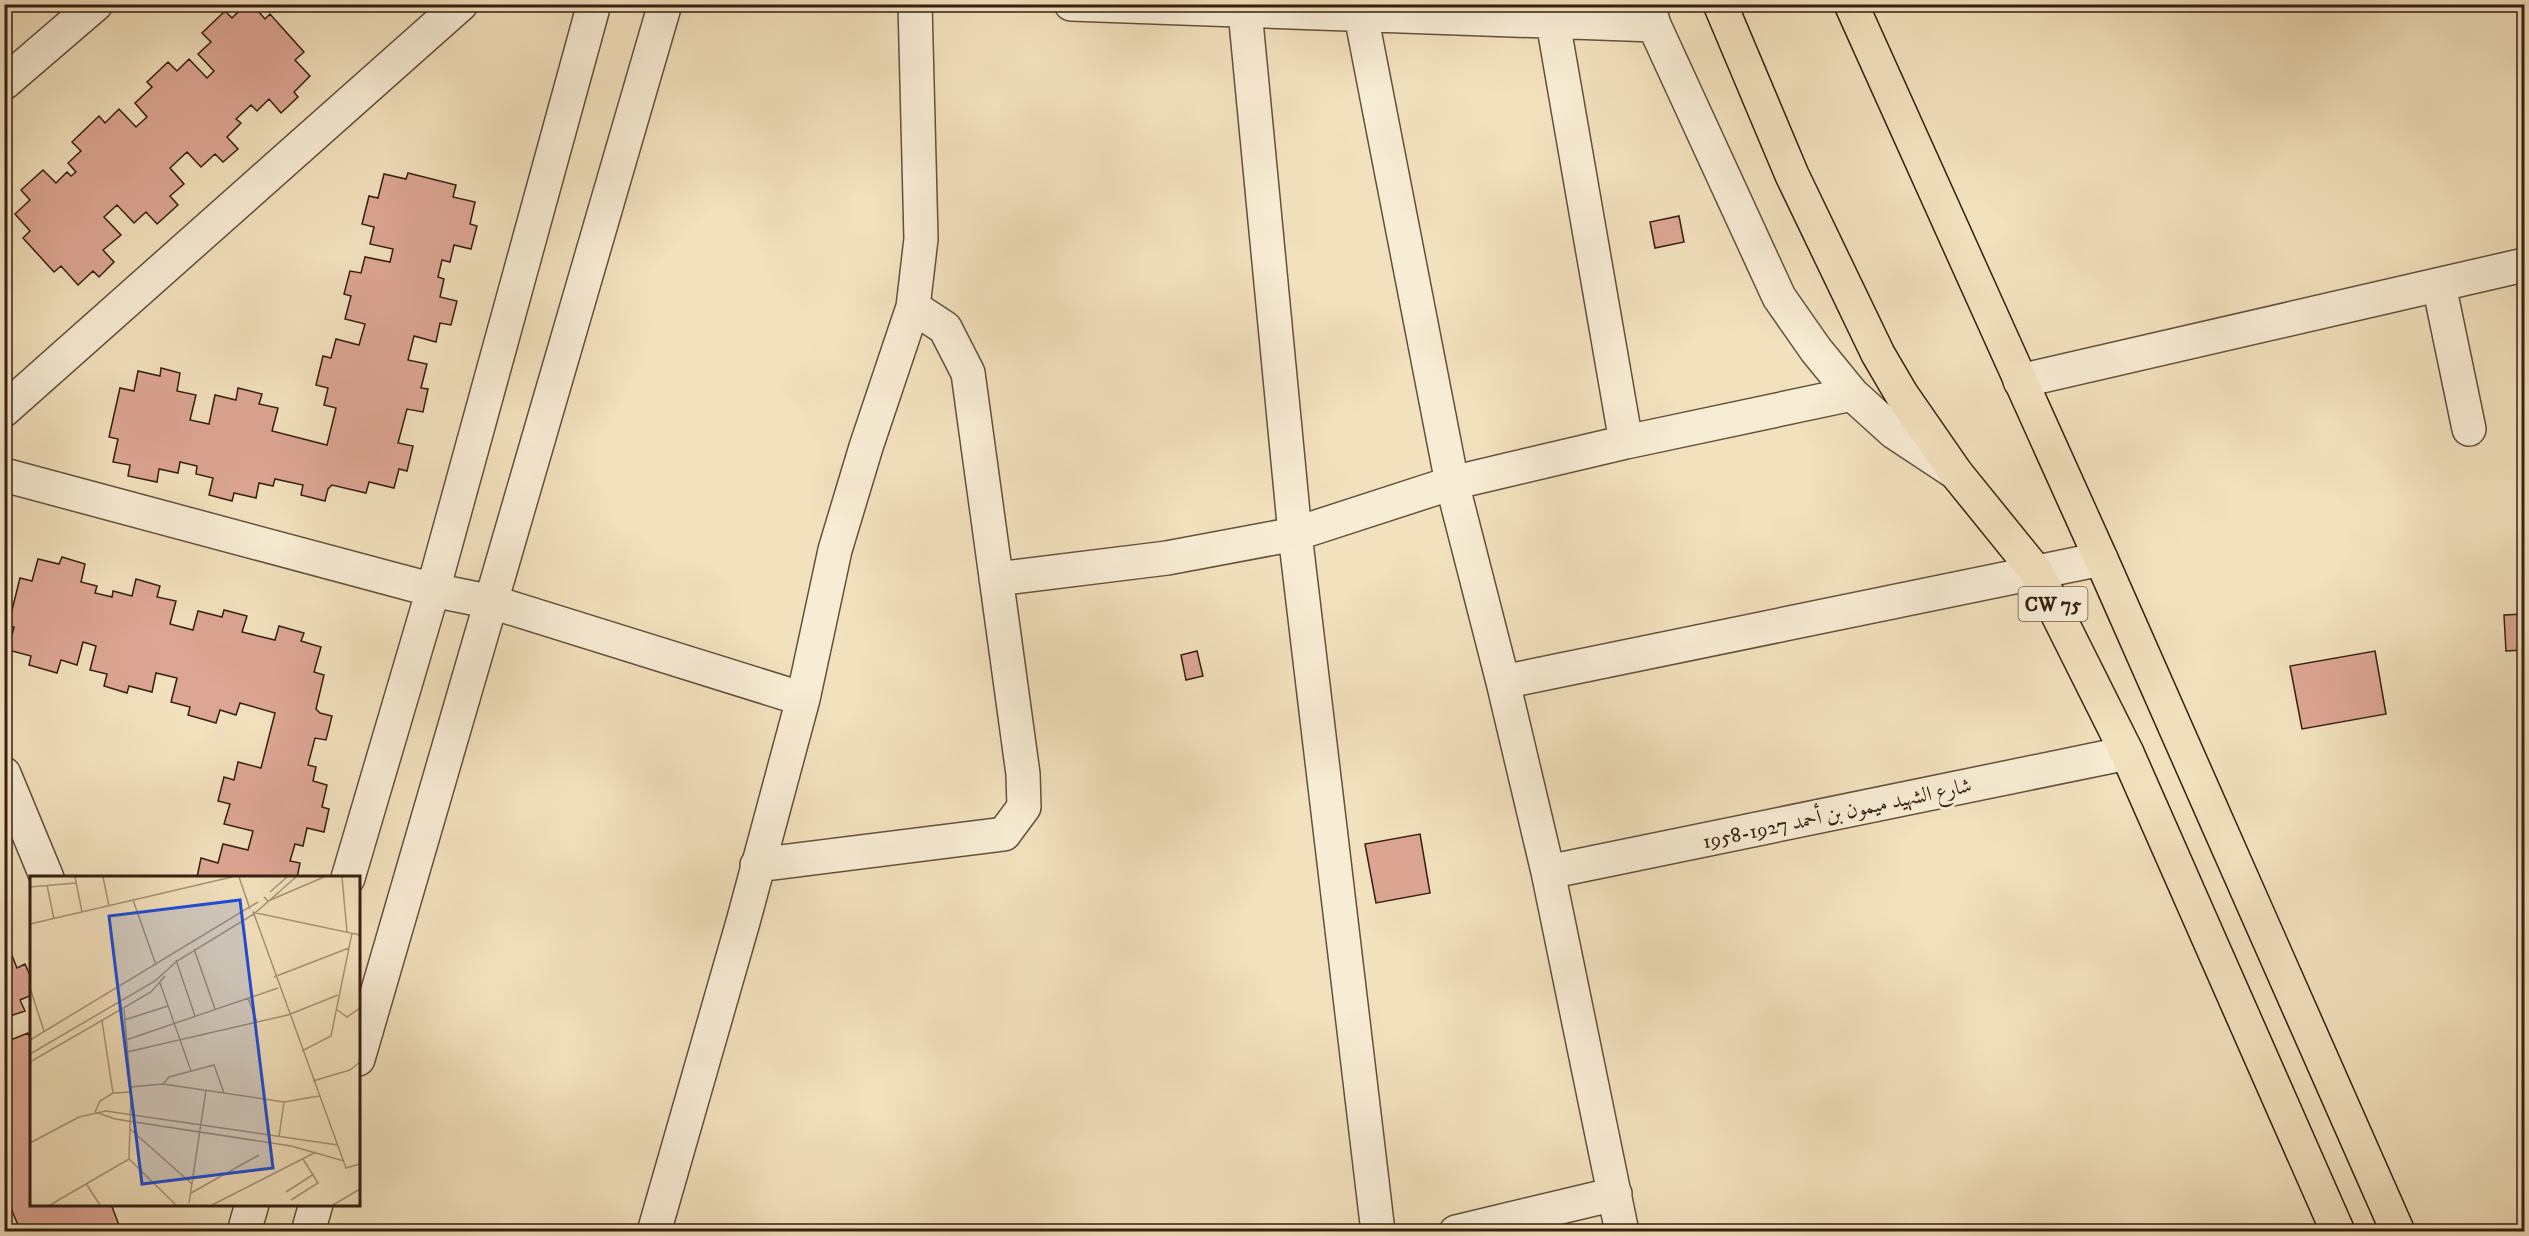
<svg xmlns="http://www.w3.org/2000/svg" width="2529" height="1236" viewBox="0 0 2529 1236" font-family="'IM FELL DW Pica',Amiri,serif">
	<rect width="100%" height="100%" fill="#f2e1bd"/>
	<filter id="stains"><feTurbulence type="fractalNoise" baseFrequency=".00333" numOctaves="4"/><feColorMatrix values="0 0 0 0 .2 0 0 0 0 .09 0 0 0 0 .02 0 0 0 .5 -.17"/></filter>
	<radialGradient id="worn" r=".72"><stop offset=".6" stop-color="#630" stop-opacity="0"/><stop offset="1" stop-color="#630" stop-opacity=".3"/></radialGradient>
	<path fill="#dda694" stroke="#351f10" stroke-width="1.5" d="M246,4H252L265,19L270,14L304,52L295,60L310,76L294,92L298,97L281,113L269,99L257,111L251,105L236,119L241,123L227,137L238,149L223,162L215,154L201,167L187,152L170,168L184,184L170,196L178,205L157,224L146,212L134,223L117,205L104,217L121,235L103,250L114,262L99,277L93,271L78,285L61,266L54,272L23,238L30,231L15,214L30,200L21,190L43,170L56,183L67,172L71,176L76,172L68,163L81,151L72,142L99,116L105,123L119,109L136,127L147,117L135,103L152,87L147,82L168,62L177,71L189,59L207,78L214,71L198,54L211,42L202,33L225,11L232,18Z
		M408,173L456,185L453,197L475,202L470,224L477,226L471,249L454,245L450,262L442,260L438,277L444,279L440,297L457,301L451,325L440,323L436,342L414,336L408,360L427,364L421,388L428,389L423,412L407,409L398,443L413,446L407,471L399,469L394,488L369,482L366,493L332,485L328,489L325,501L301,495L303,485L275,479L273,486L259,483L256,498L234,493L232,501L209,495L213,478L196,474L197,466L180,462L178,473L159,469L157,482L128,476L130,465L113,462L118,439L109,437L120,388L134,391L138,371L160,376L161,368L180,373L177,391L196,395L190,420L209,424L215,395L236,400L238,388L262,394L259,404L278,408L272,431L327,445L336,408L324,405L328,388L316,385L323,356L331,358L336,339L359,345L365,324L345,319L351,296L344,294L350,271L361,273L365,257L390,262L393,249L370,244L374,227L362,224L369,196L378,198L384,174L406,179Z
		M1679,216L1684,242L1655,248L1650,222Z
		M62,557L85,564L81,582L97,586L95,593L112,597L113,591L132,596L136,579L160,586L157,597L176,601L170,624L193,630L198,611L222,617L224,610L247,616L242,632L275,640L279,626L304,633L301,641L321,647L314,672L324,675L316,709L320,713L332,716L326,740L315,738L308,765L316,767L313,781L327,785L322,807L329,809L324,832L307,828L303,846L295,844L290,861L300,863L297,878L197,877L201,858L218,863L223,844L248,850L253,831L224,824L230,804L218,801L224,777L234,780L238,762L261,768L275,713L240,703L236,715L220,710L216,723L188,715L190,707L171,702L177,678L156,673L152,692L129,686L127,693L104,686L107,674L90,670L96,646L83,642L77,665L61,660L57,673L29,665L31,656L8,650L14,627L8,626L20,578L32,581L38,559L59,564Z
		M2518,574H2524V608H2519Z
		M2524,614V650L2506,651L2504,615Z
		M1197,651L1203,676L1186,680L1181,655Z
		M2375,651L2386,714L2302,729L2290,666Z
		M1420,834L1430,893L1376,903L1365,844Z
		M7,943L17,968L25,964L32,980V995L20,1000L25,1011L4,1018V944Z
		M4,1033L8,1041L28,1033L32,1042V1204H111L120,1228L113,1232H21L4,1192Z"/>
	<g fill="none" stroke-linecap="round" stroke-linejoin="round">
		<defs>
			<path id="street" d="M1071,4L1654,25
				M1648,4L1654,25L1779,297L1816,350L1852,394L1894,432L1956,473
				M1245,11L1295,534L1378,1232
				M1361,15L1452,483L1503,682L1548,872L1622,1232
				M1553,22L1626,442
				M4,83L96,4
				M2439,285L2469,429
				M2020,381L2524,265
				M4,410L461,4
				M4,475L433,590L492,602L803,699
				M996,579L1167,558L1295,534L1452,483L1626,442L1852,394
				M1503,682L2101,559
				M4,774L47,878
				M757,865L1004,834L1024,807L1023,774L968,373L945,328L913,307
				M1548,872L2127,753
				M348,878L433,590L594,4
				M358,1059L665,4
				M244,1232L252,1204
				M308,1232L316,1204
				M654,1232L743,922L803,699L835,550L866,447L913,307L921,239L915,4
				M1456,1232L1615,1194"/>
			<path id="primary" d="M1720,4L1792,175L1878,354L1902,395L1956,473L2037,573L2127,753L2338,1232
				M1851,4L2101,559L2398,1232"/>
		</defs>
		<use href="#street" stroke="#64503b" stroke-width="36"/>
		<use href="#primary" stroke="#351f10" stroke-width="36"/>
		<use href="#street" stroke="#f7ecd4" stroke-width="33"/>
		<use href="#primary" stroke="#f2e1bd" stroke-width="33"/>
	</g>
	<g text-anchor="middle" stroke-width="6" stroke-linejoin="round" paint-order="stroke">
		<rect fill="#f7ecd4" stroke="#6f5c4b" stroke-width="1.5" x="2018.5" y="587" width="69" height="34" rx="4.5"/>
		<g font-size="20" font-weight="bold" fill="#351f10">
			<text x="2053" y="611">CW 75</text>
		</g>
		<g font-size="21" fill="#351f10" stroke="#f7ecd4">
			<text transform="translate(1837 813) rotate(-12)" y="7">شارع الشهيد ميمون بن أحمد 1927-1958</text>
		</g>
	</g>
	<g transform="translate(30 876)">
		<rect width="330" height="330" fill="#f2e1bd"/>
		<path fill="none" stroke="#a69378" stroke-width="1.5" d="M45,1L52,36M73,1L79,30M209,1L220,33M312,1L317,56M17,9L24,43M0,11L46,7M240,16L257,1M234,21L238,25L294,1M103,24L126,89M222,36L330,59M224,38L316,292L330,288M0,48L202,1M164,73L185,133M146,84L165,140M244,101L319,72M130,107L161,195M0,112L14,155M218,122L227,146M94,133L101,216L99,283L146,329M306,133L317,141L330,132M94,144L138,130M0,164L228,26M96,164L248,112M272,175L301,160L322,57M97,176L258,139L308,119M0,178L125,105L147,85L224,38L266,1M0,186L121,116L135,100M283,205L320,194L330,186M133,208L139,201L184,189L194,217M100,211L133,208L254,226L289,220M83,217L101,216M65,236L85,243L261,270L314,285M65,236L70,225L83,217L72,145M100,253L162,308M249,261L254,226M0,267L49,241L76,235L308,269M57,309L70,329M256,316L284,298M161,317L229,279M261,324L288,307L273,283M159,327L176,214M20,329L99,283M182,329L286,276M303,329L330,313"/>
		<path fill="#1d4ed8" fill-opacity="0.15" stroke="#1d4ed8" stroke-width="3" d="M210,24L243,292L112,308L79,40Z"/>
		<rect width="330" height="330" fill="none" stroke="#351f10" stroke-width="3"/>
	</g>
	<rect width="2529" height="1236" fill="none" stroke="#f2e1bd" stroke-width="24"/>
	<rect x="6" y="6" width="2517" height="1224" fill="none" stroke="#351f10" stroke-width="3"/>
	<rect x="12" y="12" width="2505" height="1212" fill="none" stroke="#351f10" stroke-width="1.5"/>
	<rect width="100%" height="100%" filter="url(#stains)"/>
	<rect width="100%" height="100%" fill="url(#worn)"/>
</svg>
